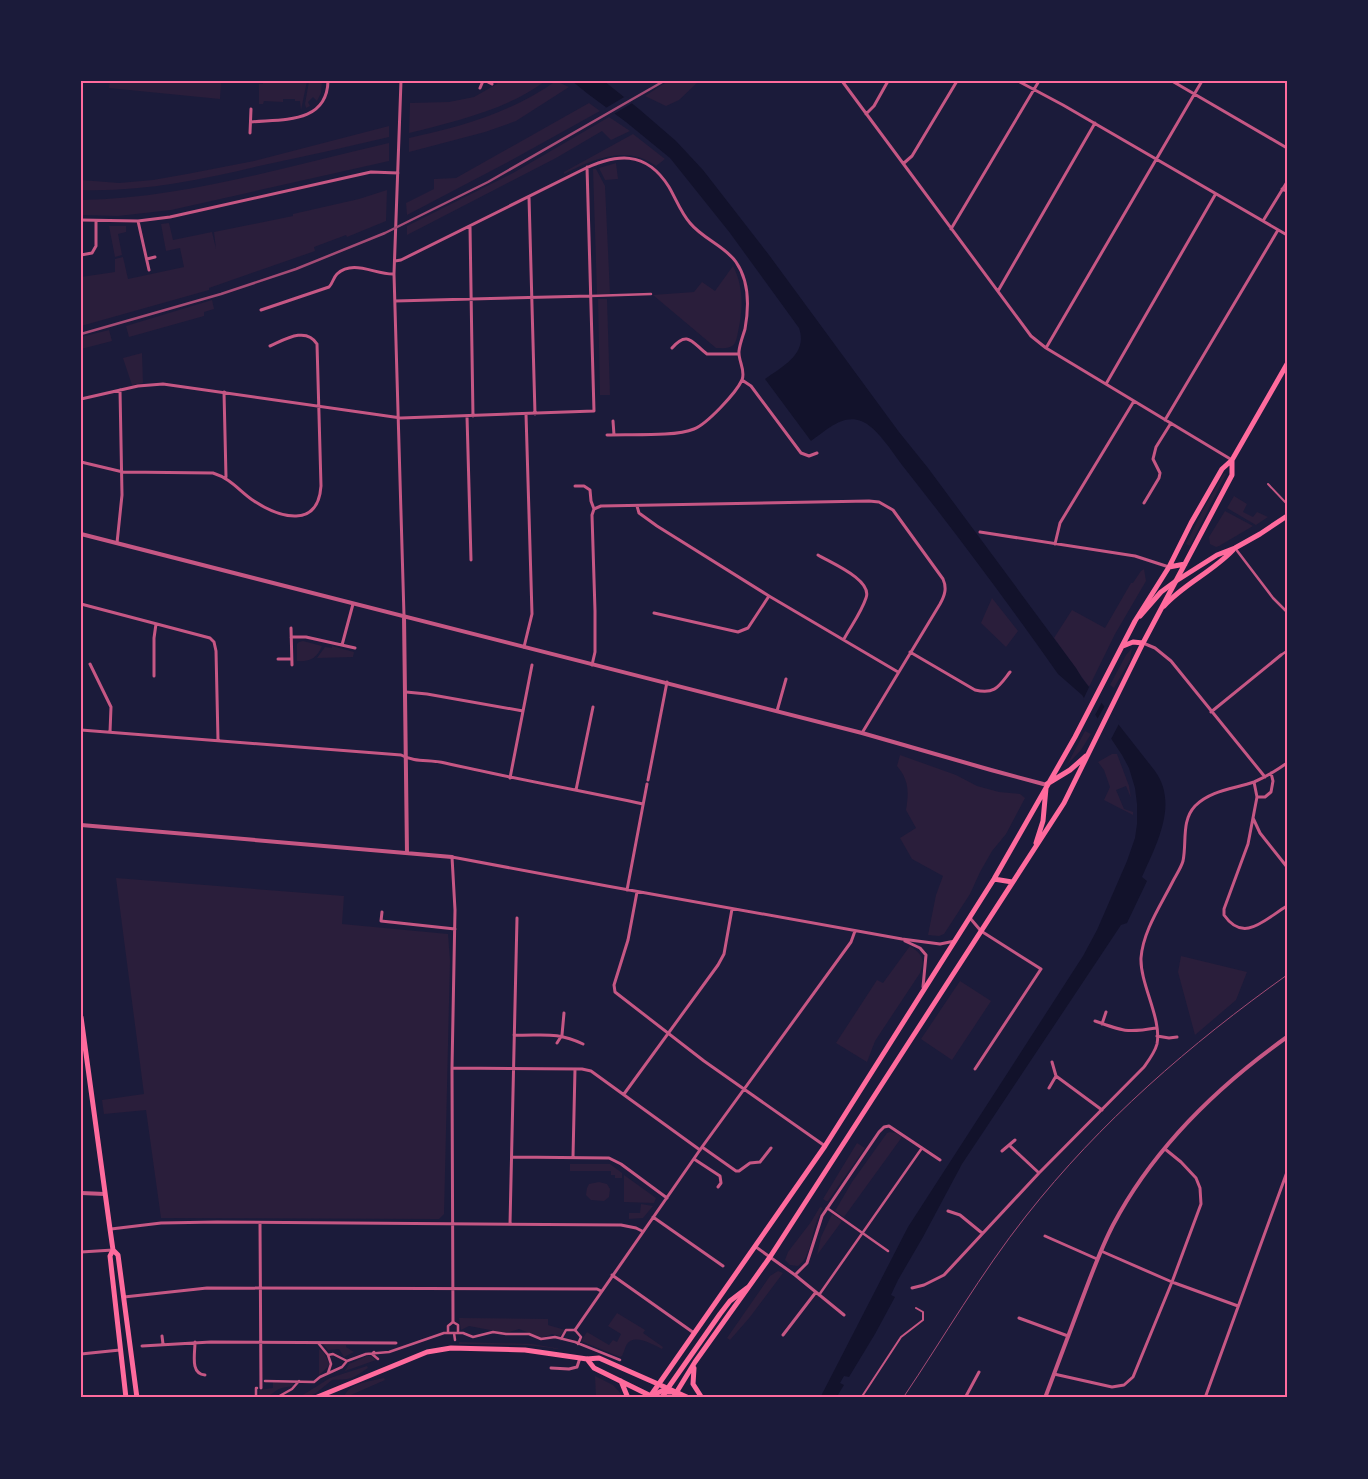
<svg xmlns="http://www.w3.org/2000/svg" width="1368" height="1479" viewBox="0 0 1368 1479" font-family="Raleway,sans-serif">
	<rect width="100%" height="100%" fill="#1b1b3a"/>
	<path fill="#2a1e3b" d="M110,81H221L220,99L109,88Z
		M263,81H307L301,110L300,101H295V99H283V102L264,101L263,104H259V84H263Z
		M309,81H322L321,93L317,101L313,97L308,102L310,106L306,108L305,104Z
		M498,81H545C507,110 455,121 409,133L410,103L449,102L474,97L497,84Z
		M556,81L569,87L516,121L485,132L409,152V138C461,127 512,112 556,81Z
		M668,81H699L679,100L666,106L645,96Z
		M589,103L600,111L508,162L407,215L406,203L434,189V179L456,178Z
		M609,117L630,131L611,140L602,131L556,158L407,235V226L513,173Z
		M389,126V137C346,147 302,157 259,166C200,180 142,192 81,190V180L119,183L153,180L187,174L254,161Z
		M633,134L665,159L656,166C627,144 593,159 564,174V172Z
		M389,143V161L171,210L118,216L81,215V200C186,198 287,166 389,143Z
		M616,163L618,179L605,180L599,168Z
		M593,169H596L605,186L610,294H597Z
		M387,190L386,221L347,237L346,235L314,247L315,251L209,288V290L81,326V277L115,272V259L123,257L128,279L184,267L180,248L166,251L161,224L169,223L173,240L212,232L216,249L214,232L293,216V214L359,199Z
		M109,226H126V232L118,234L122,255L115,257Z
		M733,266C744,287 743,310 738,332C737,337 736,344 732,346C728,349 721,348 716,348L653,295L694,292L702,282L715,291Z
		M598,299H607L610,395H600Z
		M212,300L214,309L204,312V316L129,337L126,326Z
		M109,330L112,341L81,349V337Z
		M142,353L143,383L132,385L123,358Z
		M1224,473L1226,474L1190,546L1186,544L1203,510Z
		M1234,496L1247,504L1243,512L1253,517L1257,512L1268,517L1256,525L1227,508Z
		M1225,511L1253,526L1219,546L1216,547L1210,544L1209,537Z
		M1144,569L1146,581L1115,634L1089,687L1054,638L1072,610L1105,628L1131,583H1133L1141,571Z
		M992,598L1018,631L1006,647L981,623Z
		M303,641L322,646C317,658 310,662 297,661V644L299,642Z
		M332,646L354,652L353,657L317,658L325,647L332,648Z
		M1132,648L1130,660L1114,688L1110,685L1126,655Z
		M1085,731L1091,734L1081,750L1067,765Z
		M1112,754H1117L1129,786L1131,798L1126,786L1116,790L1124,809L1133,812V815L1104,800L1110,787L1104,770L1098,762Z
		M900,755L956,775L977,786L999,792L1020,794L1025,798L1006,834L992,851L980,872L970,894L944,934L939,936L928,935L936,895L943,876L912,859L900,838L916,828L906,810C909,792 909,780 897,766Z
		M116,878L344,896L342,924L448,934L450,961L444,1214L439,1219L161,1218L146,1110L104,1114L102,1100L144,1094Z
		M910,946C923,955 925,959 920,973L875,1041L867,1062L836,1043L877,980L883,983Z
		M1181,956L1247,972L1236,1000L1195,1035L1178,972Z
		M960,981L991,1001L952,1060L921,1039Z
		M890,1132L896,1133L902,1137L844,1217L835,1211L852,1182L887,1133Z
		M857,1143L865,1148L828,1201H826L823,1199Z
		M570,1164H610L622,1173V1178H615V1175H611V1171H570Z
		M624,1175L656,1198L654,1203L624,1202Z
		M599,1182L607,1184L610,1189L609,1197L604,1201L591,1200L586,1195L587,1188L589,1184Z
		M641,1204L653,1206L643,1218L629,1219V1213H640Z
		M820,1207L823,1208C820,1214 817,1220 815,1226C811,1240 810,1257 798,1266L790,1265L785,1260L788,1252L811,1222Z
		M832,1214L842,1221L817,1255L821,1237Z
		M778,1271L783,1273L750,1317L730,1340L727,1338L770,1276Z
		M617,1313L645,1330L643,1333L663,1347L662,1349C654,1345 634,1333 627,1344C625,1347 624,1352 622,1356L620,1357L581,1341L587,1332L609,1345L613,1340L617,1342L621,1334L608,1326Z
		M459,1318L548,1319V1325L565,1330L560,1336L552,1334L542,1338L519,1329L506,1333L469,1326L461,1330Z
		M459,1342L532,1344L561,1349L526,1345L459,1344Z
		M323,1344L346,1345V1347L354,1352L344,1357L339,1349L328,1350Z
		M319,1349L324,1353L330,1365L319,1375Z
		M367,1356H371L376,1360L345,1371L349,1364Z
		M367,1366L368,1368C350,1380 352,1379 332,1380L316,1393L305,1398H298L330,1378Z
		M595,1376L613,1385L623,1396H615V1398H596Z
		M384,1378L385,1380L344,1398C347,1383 372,1381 384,1378Z
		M273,1382L293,1383V1386C289,1387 283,1387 279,1389C271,1393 270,1399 259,1395V1390L273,1388Z"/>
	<path fill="#12122b" d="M572,81H604L639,109L676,141L703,170L769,255L899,432L928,468L1076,668L1082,678L1155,771C1179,804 1156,845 1142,877L1147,881L1127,923L1121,925L962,1164L923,1237L898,1280L891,1295L895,1297L875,1334L849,1377L844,1376L840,1383L844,1385L836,1398H820L908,1227L1083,956L1097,930L1127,861L1135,838L1137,824V804L1135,788L1129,768L1122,755L1082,695L1058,674C1008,603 956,533 902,465C893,453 876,426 861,421C842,414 826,431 811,441L765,379C783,366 808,354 799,328L730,233L670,158L626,122L588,94Z"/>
	<path fill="#1b1b3a" d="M626,96L634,102L612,115L604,109Z
		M1090,685L1103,700L1094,717L1083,700Z
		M1106,704L1120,722L1110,741L1096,721Z"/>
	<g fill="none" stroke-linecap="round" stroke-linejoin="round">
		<path stroke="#c65784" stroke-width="2" d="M1268,484L1287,504
			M861,1398L901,1337L923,1320V1312L916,1308"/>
		<path stroke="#c65784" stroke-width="2.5" d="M590,296L651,294
			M1235,548L1273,598L1287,612
			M1281,655L1287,651
			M827,1208L888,1251
			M819,1295L922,1148
			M448,1333V1326L453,1322L458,1325V1333
			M454,1333L455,1340
			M561,1339L566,1330H575L581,1337L578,1344
			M319,1344L328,1355
			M374,1352L372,1354L378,1359
			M328,1373L331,1364L328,1355L333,1354L347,1361
			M265,1381L314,1382L320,1377L342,1367L347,1361L366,1354L389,1352L444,1333H463L473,1337L493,1332L506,1334H529L541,1339L555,1337L575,1342L620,1360
			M256,1398V1388H257
			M276,1398L292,1389L299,1381"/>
		<path stroke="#c65784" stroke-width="3" d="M401,81L394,274L404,616
			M486,81L492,84
			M842,81L1031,336L1046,348L1232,460
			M1018,81L1063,105L1287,235
			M1172,81L1287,148
			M480,88L483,81
			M866,114L874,106L888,81
			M251,122C282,119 327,124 328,81
			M250,133L251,109
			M904,163L912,156L957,81
			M1282,189L1287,191
			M529,197L535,414
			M81,220L138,221L170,217L371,172L398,173
			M138,221L149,270
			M1263,221L1287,182
			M470,226L473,416
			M951,229L1039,81
			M81,255L92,253L96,246V221
			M147,259L155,257
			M395,261L401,260L580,171C616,153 646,150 669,187C676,199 681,213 690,223C703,239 725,246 736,262C750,282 749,307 745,329C743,336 740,343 739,351C738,361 746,370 742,380C736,393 707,424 694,429C675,437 630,434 607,435
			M998,291L1095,123
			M395,301L590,296
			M261,310L329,287C333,283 333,278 337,274C353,259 376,275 394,274
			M672,348C688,329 693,344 707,354H739
			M1046,348L1202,81
			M742,380L751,386L801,453L809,456L817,453
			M1106,384L1215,195
			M224,392L226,477
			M81,399L138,386L163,384L401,418L594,411L587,167
			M467,416L471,560
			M1165,420L1278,230
			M613,421L614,435
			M81,462L123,472L213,473C232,479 239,491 254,501C280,518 318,529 321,486L317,344C306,326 284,340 270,346
			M575,486H584L590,490L591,501L594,509L592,515L595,611V652L592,665
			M1144,503L1159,478L1160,473L1153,459L1156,447L1171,423
			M637,506L639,513L657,526L769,596L898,672
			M594,509L601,506L869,501L879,502L893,510L943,579C947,588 945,595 940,604L862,733
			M980,532L1135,556L1169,567
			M117,543L122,495L120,390
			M1055,544L1060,523L1134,401
			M818,555C831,563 873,580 866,598C861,613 851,626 844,639
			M81,604L210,638L214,642L216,651L218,740
			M654,613L738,632L748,628L769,596
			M291,628L292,665
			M291,637H306L355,648
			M1143,643L1155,648L1171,661L1265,777
			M342,645L353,604
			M524,647L532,614L526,414
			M910,652L975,690C995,695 999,686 1010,672
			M278,659H291
			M90,664L111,707L110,732
			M154,676V638L156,624
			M406,692L427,694L523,711
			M777,711L786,679
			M1211,712L1281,655
			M81,730L401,755C416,763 429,759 445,763C511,778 577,790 643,804
			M510,778L532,665
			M648,780L667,682
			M1254,782L1257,797L1248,844L1224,909V915C1244,944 1265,919 1287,906
			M576,790L593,707
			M1257,797H1265L1271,792L1273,781L1271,773
			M1253,818L1260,833L1287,867
			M627,890L647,784
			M637,892L628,940L614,985L615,992L704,1061L825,1146
			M382,912L381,921L455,929
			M970,918L981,931L1041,969L975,1069
			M905,941L920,948L926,955L923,987
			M1095,1021C1122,1031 1127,1033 1156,1028
			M1102,1024L1106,1012
			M514,1035C542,1036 556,1031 583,1044
			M1157,1036L1169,1038L1177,1037
			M557,1043L562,1035L564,1013
			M1052,1062L1056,1076L1102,1110
			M452,1068L582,1069L591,1071L700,1150
			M1049,1088L1056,1076
			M624,1094L718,965L724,954L732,909
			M1009,1145L1039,1173
			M702,1147L736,1171H739L750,1163L760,1162L771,1148
			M1002,1151L1015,1140
			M513,1157L609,1158L621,1164L667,1198
			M573,1157L575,1069
			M694,1159L720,1176L721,1183L718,1187
			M948,1211L960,1215L982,1233
			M653,1217L723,1266
			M260,1223L261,1388
			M510,1224L517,918
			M111,1229L161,1223L217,1222L621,1225L636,1228L642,1231
			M1045,1236L1097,1259
			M756,1247L795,1275L844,1315
			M1101,1251L1172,1282L1238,1306
			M81,1252L113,1250
			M612,1275L694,1333
			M795,1275L807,1263L822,1216L879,1132L884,1127L889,1126L940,1160
			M912,1288L924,1285L944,1275L1039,1173L1144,1067C1149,1060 1155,1052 1157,1044C1162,1019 1140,984 1141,958C1143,931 1161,905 1173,881C1176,875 1181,868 1183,861C1187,842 1181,821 1195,806C1211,790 1234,789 1254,782C1266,777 1277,770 1287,763
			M124,1297L207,1288L597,1289L601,1291
			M1019,1318L1068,1336
			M453,1322L452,1068L455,910L452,857L607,886L902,939L940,944L955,941
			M575,1330L702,1147L851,942L855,931
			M783,1335L816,1292
			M162,1336L163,1344
			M195,1342C195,1354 190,1374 205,1375
			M142,1346L211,1342L396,1343
			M81,1354L120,1350
			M551,1368L569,1369L577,1367L580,1358
			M1054,1374L1112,1387L1124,1385L1133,1377L1172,1282L1201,1204L1200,1188L1196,1178L1181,1162L1165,1149
			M965,1398L979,1372
			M1205,1398L1287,1172"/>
		<path stroke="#c65784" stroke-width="4" d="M81,534L862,733L991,770L1047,785
			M404,616L407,853
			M81,825L452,857
			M81,1193L105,1194
			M1045,1398C1057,1366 1069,1334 1081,1302C1091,1276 1100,1250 1113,1225C1153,1149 1218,1086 1287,1037"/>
		<path stroke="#ff6b9d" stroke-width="5" d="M1164,606C1184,584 1212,572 1233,550
			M1140,616L1161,592L1176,581L1217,555L1235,548L1260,534L1287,516
			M81,1017L110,1229L113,1250L118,1255L137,1398
			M113,1250L110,1256L126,1398
			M587,1359L594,1368L651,1396L668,1388L720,1314L730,1301L747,1288
			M621,1381L628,1398
			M315,1398L427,1352L451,1348L525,1350L587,1359L599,1358L658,1384"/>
		<path stroke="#ff6b9d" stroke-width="5" d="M1169,567L1185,564
			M1123,646L1133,642L1143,643
			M1047,784L1070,770L1086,756
			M1036,843L1043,821L1046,788
			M994,879L1012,882
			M694,1368L693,1384L702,1398
			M658,1384L689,1398
			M649,1398L825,1146L994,879L1075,737L1135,621L1169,567L1191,523L1222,469L1232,460L1287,364
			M661,1398L666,1392H673
			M673,1398L695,1362L770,1257L1064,803L1143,643L1232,475V460"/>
		<path stroke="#a44b75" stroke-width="1" d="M903,1398C944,1337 981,1273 1026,1216C1100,1122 1190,1044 1287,975"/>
		<path stroke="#a44b75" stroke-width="2.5" d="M81,334L221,294L296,269L385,233L488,182L664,81"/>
	</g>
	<rect width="1368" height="1479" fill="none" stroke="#1b1b3a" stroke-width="165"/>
	<rect x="82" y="82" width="1204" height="1314" fill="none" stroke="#ff6b9d" stroke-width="2"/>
</svg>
